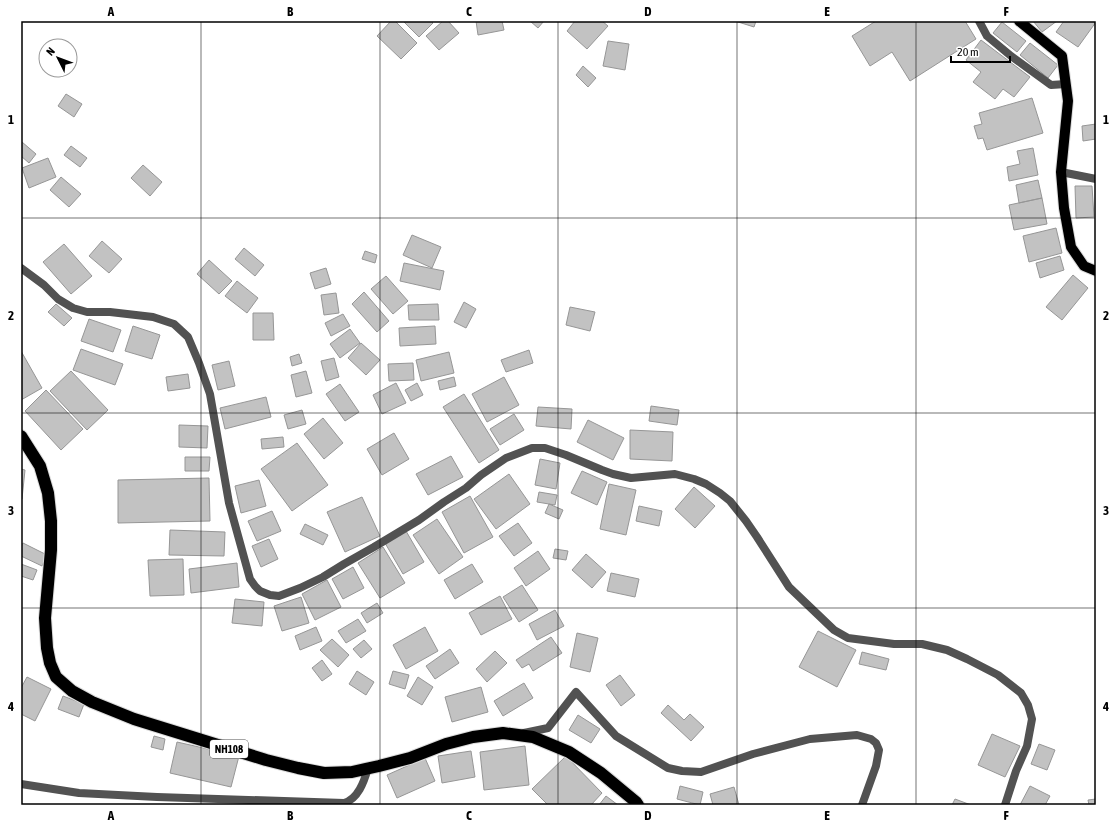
<svg xmlns="http://www.w3.org/2000/svg" width="1117" height="826" viewBox="0 0 1117 826" font-family="'Asap Condensed',sans-serif">
	<rect width="100%" height="100%" fill="#fff"/>
	<path fill="#c2c2c2" stroke="#969696" d="M391,21H395L417,43L401,59L377,36Z
		M403,21H431L433,23L419,37Z
		M443,21H448L459,33L439,50L426,36Z
		M476,21H502L504,30L478,35Z
		M530,21H544L538,28Z
		M575,21H602L608,26L587,49L567,31Z
		M735,21H756L754,27Z
		M876,21H965L976,39L910,81L892,52L870,66L852,36Z
		M1033,21H1057L1042,32Z
		M1064,21H1096V22L1078,47L1056,32Z
		M1002,22L1026,41L1017,52L993,33Z
		M981,40L1030,77L1014,97L1003,89L995,99L973,82L981,72L966,60Z
		M608,41L629,44L625,70L603,66Z
		M1030,43L1058,65L1048,78L1020,55Z
		M583,66L596,78L588,87L576,75Z
		M66,94L82,104L74,117L58,106Z
		M1032,98L1043,133L987,150L983,138L978,139L974,126L982,124L979,113Z
		M1096,124V139L1083,141L1082,126Z
		M22,142L36,154L29,163L21,156V143Z
		M71,146L87,158L80,167L64,155Z
		M1033,148L1038,175L1009,181L1007,167L1020,164L1017,151Z
		M48,158L56,177L29,188L22,168Z
		M143,165L162,182L150,196L131,178Z
		M61,177L81,194L69,207L50,190Z
		M1038,180L1042,198L1019,203L1016,185Z
		M1075,186H1092L1094,217L1076,218Z
		M1042,198L1047,224L1014,230L1009,205Z
		M1056,228L1062,253L1029,262L1023,236Z
		M412,235L441,247L432,268L403,255Z
		M102,241L122,259L109,273L89,256Z
		M64,244L92,276L71,294L43,262Z
		M244,248L264,265L255,276L235,259Z
		M365,251L377,255L375,263L362,259Z
		M1060,256L1064,270L1040,278L1036,263Z
		M209,260L232,281L219,294L197,274Z
		M404,263L444,271L440,290L400,281Z
		M326,268L331,284L315,289L310,273Z
		M1073,275L1088,288L1062,320L1046,307Z
		M386,276L408,301L393,314L371,289Z
		M237,281L258,298L247,313L225,296Z
		M364,292L389,321L377,332L352,304Z
		M336,293L339,313L324,315L321,295Z
		M464,302L476,309L466,328L454,322Z
		M56,304L72,318L64,326L48,312Z
		M438,304L439,320H409L408,305Z
		M570,307L595,312L590,331L566,325Z
		M253,313H273L274,340H253Z
		M343,314L350,326L331,336L325,323Z
		M89,319L121,330L113,352L81,341Z
		M133,326L160,335L152,359L125,351Z
		M435,326L436,344L400,346L399,328Z
		M350,329L360,343L340,358L330,344Z
		M361,343L380,360L366,375L348,358Z
		M81,349L123,364L115,385L73,370Z
		M529,350L533,363L506,372L501,360Z
		M21,351L42,388L21,400Z
		M449,352L454,373L421,381L416,360Z
		M299,354L302,363L292,366L290,357Z
		M334,358L339,377L326,381L321,361Z
		M229,361L235,386L218,390L212,365Z
		M413,363L414,380L389,381L388,364Z
		M71,371L108,410L87,430L50,391Z
		M306,371L312,393L296,397L291,375Z
		M188,374L190,388L168,391L166,377Z
		M454,377L456,386L440,390L438,381Z
		M504,377L519,405L487,422L472,394Z
		M396,383L406,403L382,414L373,395Z
		M417,383L423,395L411,401L405,390Z
		M340,384L359,412L345,421L326,394Z
		M46,390L83,429L61,450L25,411Z
		M464,394L499,450L479,463L443,407Z
		M266,397L271,417L225,429L220,408Z
		M651,406L679,410L677,425L649,421Z
		M538,407L572,409L571,429L536,426Z
		M302,410L306,424L288,429L284,415Z
		M514,414L524,430L500,445L490,429Z
		M323,418L343,443L324,459L304,434Z
		M588,420L624,438L613,460L577,442Z
		M179,425L208,426L207,448L179,447Z
		M630,430L673,432L672,461L630,459Z
		M394,433L409,459L382,475L367,449Z
		M283,437L284,447L262,449L261,439Z
		M297,443L328,485L292,511L261,469Z
		M451,456L463,477L428,495L416,474Z
		M185,457H210L209,471H185Z
		M540,459L560,463L556,489L535,485Z
		M21,469L25,470L22,499L21,498Z
		M582,471L607,482L597,505L571,493Z
		M509,474L530,504L496,529L474,499Z
		M209,478L210,521L118,523V480Z
		M259,480L266,506L241,513L235,486Z
		M609,484L636,490L626,535L600,529Z
		M694,487L715,506L695,528L675,509Z
		M539,492L557,495L555,505L537,502Z
		M470,496L493,537L464,553L442,512Z
		M362,497L380,536L345,552L327,512Z
		M549,504L563,510L559,519L545,513Z
		M639,506L662,511L659,526L636,521Z
		M272,511L281,531L257,541L248,521Z
		M437,519L463,557L439,574L413,535Z
		M518,523L532,543L514,556L499,536Z
		M305,524L328,535L323,545L300,534Z
		M170,530L225,532L224,556L169,555Z
		M406,531L424,562L403,574L385,543Z
		M269,539L278,559L261,567L252,546Z
		M23,543L47,555L42,566L21,556V547Z
		M383,547L405,583L380,598L358,563Z
		M555,549L568,551L566,560L553,558Z
		M538,551L550,569L526,586L514,568Z
		M586,554L606,572L592,588L572,570Z
		M183,559L184,595L150,596L148,560Z
		M237,563L239,587L191,593L189,569Z
		M21,564L37,570L33,580L21,576Z
		M472,564L483,582L455,599L444,580Z
		M353,567L364,588L343,599L332,579Z
		M611,573L639,579L635,597L607,591Z
		M327,580L341,607L315,620L302,594Z
		M522,585L538,610L519,622L503,597Z
		M500,596L512,619L481,635L469,613Z
		M301,597L309,623L282,631L274,606Z
		M235,599L264,602L262,626L232,623Z
		M377,603L383,613L367,623L361,613Z
		M555,610L564,626L537,640L529,624Z
		M358,619L366,631L346,643L338,631Z
		M316,627L322,641L300,650L295,636Z
		M425,627L438,651L406,669L393,645Z
		M818,631L856,650L837,687L799,667Z
		M577,633L598,638L590,672L570,667Z
		M551,637L562,653L533,671L529,664L522,668L516,660Z
		M332,639L349,655L338,667L320,650Z
		M364,640L372,649L361,658L353,649Z
		M450,649L459,663L435,679L426,666Z
		M495,651L507,663L487,682L476,669Z
		M862,652L889,659L886,670L859,664Z
		M322,660L332,674L322,681L312,668Z
		M357,671L374,682L366,695L349,684Z
		M393,671L409,675L405,689L389,684Z
		M620,675L635,695L621,706L606,685Z
		M27,677L51,689L35,721L21,714V688Z
		M418,677L433,687L422,705L407,696Z
		M524,683L533,698L503,716L494,701Z
		M481,687L488,712L452,722L445,697Z
		M63,696L84,704L79,717L58,709Z
		M668,705L684,720L690,714L704,727L691,741L661,713Z
		M578,715L600,729L591,743L569,730Z
		M992,734L1020,746L1005,777L978,765Z
		M154,736L165,739L163,750L151,747Z
		M177,742L239,756L231,787L170,773Z
		M1039,744L1055,750L1047,770L1031,764Z
		M525,746L529,785L484,790L480,752Z
		M471,751L475,777L442,783L438,756Z
		M566,756L602,793L591,805H548L532,789Z
		M425,758L435,781L397,798L387,775Z
		M680,786L703,792L700,805L677,799Z
		M1030,786L1050,796L1045,805H1020Z
		M734,787L739,805H713L710,794Z
		M606,796L618,805H599Z
		M955,799L971,805H952Z
		M1096,799V805H1089L1088,800Z"/>
	<g fill="none" stroke-linecap="round" stroke-linejoin="round">
		<defs>
			<path id="primary" d="M1019,21L1062,56L1068,101L1061,172L1064,208L1071,247L1084,266L1096,271"/>
			<path id="highway" d="M21,436L40,466L48,493L51,521V550L45,618L47,648L50,663L56,677L72,691L92,702L134,719L266,760L298,768L324,773L352,772L379,766L410,758L446,744L473,737L503,733L533,737L569,752L601,773L636,802L638,805"/>
		</defs>
		<use href="#primary" stroke="#dbdbdb" stroke-width="12"/>
		<use href="#highway" stroke="#dbdbdb" stroke-width="14"/>
		<path stroke="#525252" stroke-width="8" d="M979,21L987,36L1011,56L1051,85L1066,84
			M1061,172L1096,179
			M21,268L44,285L58,299L73,308L87,312H110L153,317L174,324L188,337L199,363L210,394L229,503L250,579L255,586L260,591L270,595L279,596L300,588L323,577L344,564L374,547L419,520L444,502L466,488L481,475L506,458L532,448H545L566,455L602,470L613,474L631,478L675,474L694,479L706,484L720,493L730,501L746,521L757,537L789,587L834,630L848,638L894,644H922L947,650L967,659L998,675L1021,693L1028,705L1032,719L1027,746L1016,771L1005,805
			M524,733L548,728L576,692L616,736L668,768L682,771L701,772L753,754L810,739L857,735L871,739L876,743L879,750L876,766L862,805
			M21,784L79,793L157,797L344,803C358,799 364,782 368,768"/>
		<use href="#primary" stroke="#000" stroke-width="10"/>
		<use href="#highway" stroke="#000" stroke-width="12"/>
	</g>
	<path fill="none" stroke="#000" stroke-width="1" stroke-opacity="0.55" d="M201,21V805M380,21V805M558,21V805M737,21V805M916,21V805M21,218H1096M21,413H1096M21,608H1096"/>
	<g text-anchor="middle" stroke-width="3.5" stroke-linejoin="round" paint-order="stroke">
		<rect fill="#fff" stroke="#4c4c4c" stroke-width="1" x="210" y="740" width="38" height="18" rx="3"/>
		<g font-size="11" font-weight="bold" fill="#000">
			<text x="229" y="753">NH108</text>
		</g>
	</g>
	<rect width="1117" height="826" fill="none" stroke="#ffffff" stroke-width="44"/>
	<g transform="translate(58 58) rotate(312)"><circle r="19" fill="#ffffff" stroke="#999999"/>
	<path d="M0-3L7 15L0 10L-7 15Z" fill="#000000"/>
	<text y="-6" font-size="11" font-weight="bold" text-anchor="middle" fill="#000000">N</text>
	</g>
	<path d="M951 56v6h59v-6" fill="none" stroke="#000000" stroke-width="2"/>
	<text x="957" y="56" font-size="12" fill="#000000" stroke="#ffffff" stroke-width="3" paint-order="stroke">20 m</text>
	<rect x="22" y="22" width="1073" height="782" fill="none" stroke="#000" stroke-width="1.5"/>
	<g font-size="13" text-anchor="middle" font-weight="bold" fill="#000">
		<text x="111" y="16">A</text>
		<text x="290" y="16">B</text>
		<text x="469" y="16">C</text>
		<text x="648" y="16">D</text>
		<text x="827" y="16">E</text>
		<text x="1006" y="16">F</text>
		<text x="11" y="124">1</text>
		<text x="1106" y="124">1</text>
		<text x="11" y="320">2</text>
		<text x="1106" y="320">2</text>
		<text x="11" y="515">3</text>
		<text x="1106" y="515">3</text>
		<text x="11" y="711">4</text>
		<text x="1106" y="711">4</text>
		<text x="111" y="820">A</text>
		<text x="290" y="820">B</text>
		<text x="469" y="820">C</text>
		<text x="648" y="820">D</text>
		<text x="827" y="820">E</text>
		<text x="1006" y="820">F</text>
	</g>
</svg>
